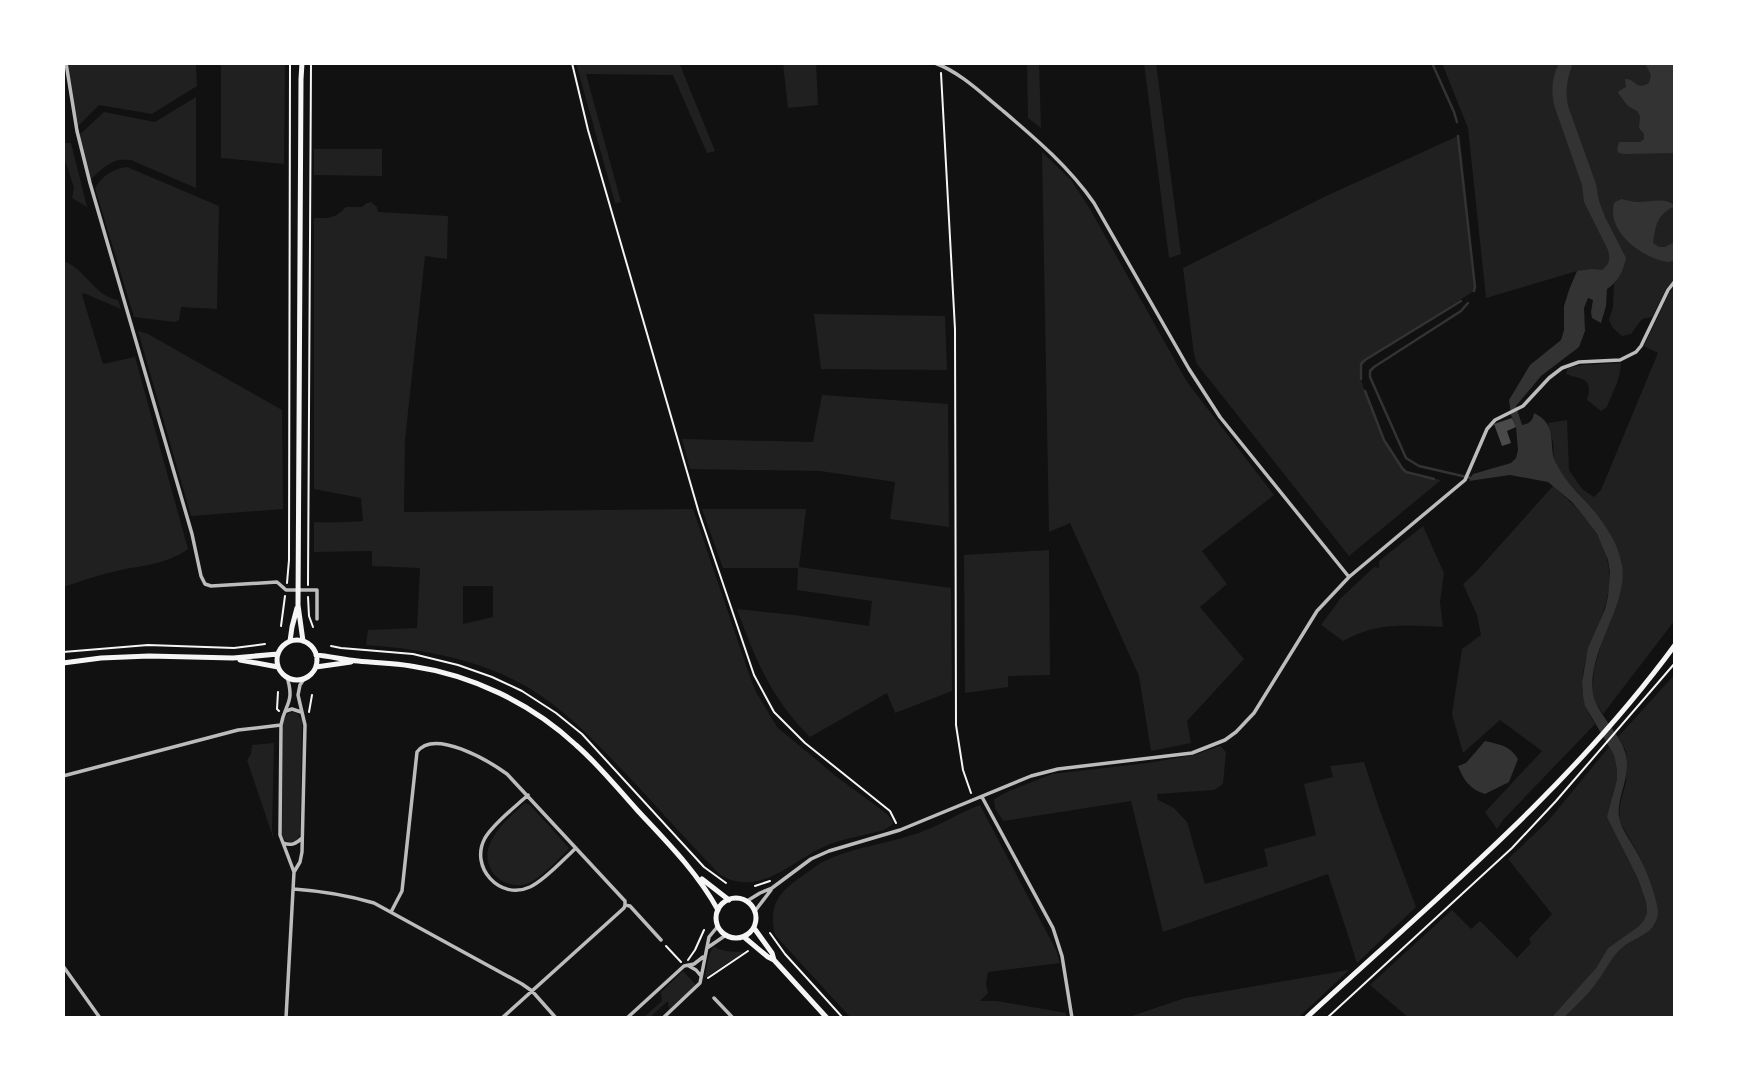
<svg xmlns="http://www.w3.org/2000/svg" width="1738" height="1081" viewBox="0 0 1738 1081" font-family="'Fira Sans',sans-serif">
	<rect width="100%" height="100%" fill="#111"/>
	<path fill="#202020" fill-rule="evenodd" d="M67,63H285L284,164L221,158V65H196L197,86L152,114L99,105L77,127Z
		M576,63L680,65L715,151L707,153L673,75L586,74L621,202L615,203Z
		M783,63H816L818,105L788,108Z
		M1027,63H1039L1041,128L1028,118Z
		M1144,63H1156L1181,254L1169,258Z
		M1442,63H1675V278L1666,289L1652,317L1642,319L1631,334L1622,336L1613,328L1609,320L1613,307L1614,284L1621,272L1577,271L1486,298L1468,128Z
		M196,97V188L131,160C113,157 104,167 91,179L78,136L104,112L155,122Z
		M1458,136L1475,287L1474,291L1365,360C1360,366 1360,372 1361,380C1368,400 1390,464 1408,473C1418,478 1431,478 1441,480L1349,556L1197,364L1194,354L1183,268L1324,197Z
		M63,143H71L87,207L72,198L74,188L66,163L63,162Z
		M314,149H382V176L314,175Z
		M1042,152L1071,180L1090,209L1187,382L1274,495L1202,551L1227,584L1200,607L1244,659L1187,721L1191,743L1151,751L1139,676L1079,543L1070,523L1049,532Z
		M127,167L219,206L217,309L181,307L179,320L175,322L134,317L95,188C101,177 114,168 127,167Z
		M371,202L377,207L378,212L448,216L447,259L425,256L405,440L404,512L693,509L750,677L756,692L777,727L837,777L887,814L892,820L893,824L884,830C866,835 847,838 830,844C794,858 760,900 719,874C690,843 661,812 632,780C600,747 569,712 529,688C480,659 422,649 366,645L368,630L417,628L420,568L372,566V551L314,552V522C330,523 347,522 363,521L361,498L314,489V218C331,218 334,219 346,207H362L367,203ZM463,586H493V617L463,624Z
		M63,261C85,268 94,296 118,300L121,309L84,293L82,295L103,364L135,357L188,549C167,564 145,565 121,570C101,574 82,581 63,587Z
		M1675,286V620L1603,714L1595,701L1592,692L1594,669L1603,638L1612,618L1622,562L1610,534L1591,507L1567,481L1559,469L1554,459L1553,442L1548,423L1567,420L1569,470L1582,489L1594,497L1601,490L1658,353L1644,346L1669,293Z
		M814,314L945,316L947,370L821,369Z
		M138,331L148,334L282,410L283,509L191,516Z
		M1621,363C1620,382 1613,390 1607,407L1601,411L1587,400C1594,376 1581,380 1566,374L1568,368L1582,365Z
		M822,395L948,404L949,527L890,519L895,482L820,471L690,469L682,439L813,442Z
		M1553,486C1576,506 1602,531 1608,563C1620,620 1556,666 1595,724L1503,820L1497,829L1485,812L1542,751L1500,720L1463,753L1452,714L1462,649L1481,635L1477,615L1463,584L1476,572Z
		M702,509H806L799,567L951,588L952,691L895,713L887,693L810,737C772,700 755,659 737,609L794,615L869,626L872,601L797,590L798,568H723Z
		M1423,526L1444,573L1440,602L1443,627C1406,625 1377,622 1343,641L1321,625L1340,599L1374,567L1379,568V561Z
		M1049,550L1050,675L1008,676V687L965,693L964,555Z
		M1675,674V1018H1564L1597,982L1611,959L1624,946L1648,931L1655,925L1658,910L1641,859L1619,820L1620,804L1626,782L1627,761L1626,751L1618,737Z
		M293,712L298,714L302,721L300,834L297,840C289,844 284,842 282,833L283,722C285,716 287,713 293,712Z
		M274,743L272,829L274,840L247,760L251,754L252,745Z
		M1220,746L1226,752L1223,784L1214,790L1157,794L1158,800L1174,808L1187,822L1205,884L1268,866L1264,849L1316,835L1304,784L1333,777L1330,766L1364,762L1379,808L1416,907L1357,963L1328,874L1163,932L1131,801L1003,821L995,808L994,799L1009,791L1052,774L1148,763L1194,755Z
		M1609,747L1614,755L1617,770V779L1612,797L1620,843L1638,879L1646,902L1647,913L1644,920L1639,926L1608,948L1596,968L1551,1018H1409L1370,985L1452,910L1471,929L1480,921L1517,958L1531,943L1529,939L1552,914L1508,859L1548,821Z
		M525,803L530,805L569,848L567,851C556,861 543,876 529,883C505,893 479,868 490,844C497,827 512,815 525,803Z
		M980,805L1057,952L1060,963L988,972L986,984L988,993L980,1001H997L1066,1013L1067,1018H851L775,935C768,905 779,892 801,877C807,873 813,868 819,864C850,847 888,844 921,832C941,825 960,812 980,805Z
		M714,946C722,953 734,951 744,952L705,978C707,967 707,955 714,946Z
		M1349,970L1298,1018H1126L1185,998Z
		M683,971L696,985L669,1009L668,1001L649,1018H643L662,1001L661,992Z"/>
	<path fill="#333" d="M1559,63H1573C1567,78 1565,90 1568,106L1596,184L1599,201L1605,217L1626,258C1623,271 1619,281 1607,289L1606,306L1601,323L1592,318L1591,312L1593,300L1588,298L1584,308L1585,331L1579,347L1541,376L1516,406L1522,425C1529,424 1533,421 1534,413C1557,425 1549,439 1554,459C1556,463 1559,469 1562,473C1569,485 1580,495 1589,505C1603,521 1616,540 1621,560C1632,603 1586,649 1593,694C1596,711 1617,731 1624,749C1634,774 1616,795 1619,817C1621,830 1635,847 1641,860C1648,875 1655,893 1658,910C1658,934 1638,935 1623,947C1611,957 1606,970 1597,982C1588,995 1575,1006 1564,1018H1551L1596,968L1608,948L1639,926L1644,920L1647,913L1646,902L1638,879L1607,817L1617,779V770L1614,755L1585,706L1583,696L1582,682L1588,648L1605,609L1608,596L1610,572L1608,560L1597,534L1585,518L1572,502L1548,482L1510,475L1469,481L1473,474L1511,463L1516,458L1518,450L1516,427L1511,415L1509,400L1530,365L1561,340L1564,330V306L1569,290L1577,271L1592,269L1602,270C1610,264 1611,257 1607,248L1584,202L1582,185L1554,105C1551,90 1552,77 1559,63Z
		M1645,63H1675V153L1625,154L1619,153L1617,150L1619,142H1640L1644,139V134L1639,128L1640,116L1637,111L1628,106L1618,93L1619,91L1626,87L1625,79C1637,79 1635,91 1649,83L1651,75Z
		M1621,199C1627,200 1633,202 1639,202C1652,202 1665,197 1675,206C1657,215 1656,223 1653,243L1659,247H1665L1675,242V260C1669,263 1666,262 1659,260C1637,253 1607,230 1614,203Z
		M1485,741C1501,745 1509,745 1518,759L1509,782L1485,794C1470,789 1464,781 1458,766L1466,763Z"/>
	<g fill="none" stroke-linecap="round" stroke-linejoin="round">
		<path stroke="#333" stroke-width="2.5" d="M1432,63L1454,112L1457,122
			M1458,136L1475,287L1474,291
			M1468,303L1461,311L1374,367L1370,371V377L1406,458L1419,466L1471,478
			M1361,379V364L1365,360L1461,301
			M1365,391L1384,440L1402,468L1406,472L1434,479"/>
	</g>
	<path fill="#4a4a4a" d="M1512,418L1516,427L1507,431L1511,443L1502,446L1494,424Z"/>
	<g fill="none" stroke-linecap="round" stroke-linejoin="round">
		<path stroke="#f5f5f5" stroke-width="2" d="M572,63L588,130L699,513L754,675L774,712L805,743L890,811L896,823
			M941,73L955,329L956,725L963,770L971,793
			M287,583L289,560L290,63
			M308,585L311,63
			M308,597L309,616L313,627
			M281,626L285,596
			M331,646L341,648L413,654L458,665L492,677L522,691L556,713L582,734L704,867L726,883
			M63,652L148,645L234,648L265,644
			M278,692L277,709L279,711
			M309,712L312,695
			M755,886L770,881
			M770,933L785,954L843,1018
			M666,946L681,962
			M688,960L695,950L704,930
			M708,978L748,951
			M1327,1018L1512,848L1556,801L1675,663"/>
		<path stroke="#bcbcbc" stroke-width="3.5" d="M66,63L77,131L90,183L192,534L201,576L205,584L211,586L277,582L286,590H317V619
			M935,63C961,73 980,92 1002,110C1036,139 1068,166 1094,203L1189,369L1220,417L1349,577
			M286,711L292,709L301,712
			M63,776L238,730L281,725
			M528,795C515,807 494,823 485,838C469,867 500,901 530,887C544,881 564,859 576,848
			M982,797L1053,928L1062,956L1072,1018
			M283,843C291,846 296,844 302,838
			M294,872L300,862L302,852L305,725L298,695L300,685L304,679
			M294,889C321,891 347,895 374,903L522,984L532,991L556,1018
			M747,901L760,893L772,888L811,859L829,851L900,830L1031,776L1058,769L1192,753L1225,740L1236,732L1254,713L1317,611L1349,577L1465,480L1487,429L1495,420L1523,406L1549,378L1562,368L1579,362L1620,360L1636,352L1641,346L1668,290L1675,281
			M755,911L771,890
			M391,912L402,891L417,752C434,728 489,761 507,774L625,901V905L630,906L661,940
			M707,948L726,935
			M63,966L100,1018
			M689,966L696,970L701,976
			M714,998L733,1018
			M286,1018L294,872L280,835L281,725C285,703 295,703 287,677
			M502,1018L624,908L625,905
			M627,1018L684,966L694,964L703,957
			M663,1018L700,983L709,937L718,926"/>
		<path stroke="#f5f5f5" stroke-width="5" d="M302,63L301,79L298,605L303,641
			M290,641L292,627L297,608"/>
		<path stroke="#f5f5f5" stroke-width="5" d="M277 660a20 20 0 1 1 40 0a20 20 0 1 1-40 0Z
			M316,655C330,656 344,660 358,661C376,663 394,663 411,666C472,675 531,703 576,745C599,765 618,789 638,811C667,842 697,872 718,910
			M240,660L278,667
			M63,663L101,658L149,656L233,658L278,654
			M316,667L351,662
			M702,879L729,900
			M716 918a20 20 0 1 1 40 0a20 20 0 1 1-40 0Z
			M754,928L772,953L774,960L827,1018
			M744,937L768,957L774,960
			M1306,1018C1435,899 1571,787 1675,645"/>
	</g>
	<rect width="1738" height="1081" fill="none" stroke="#ffffff" stroke-width="130"/>
</svg>
